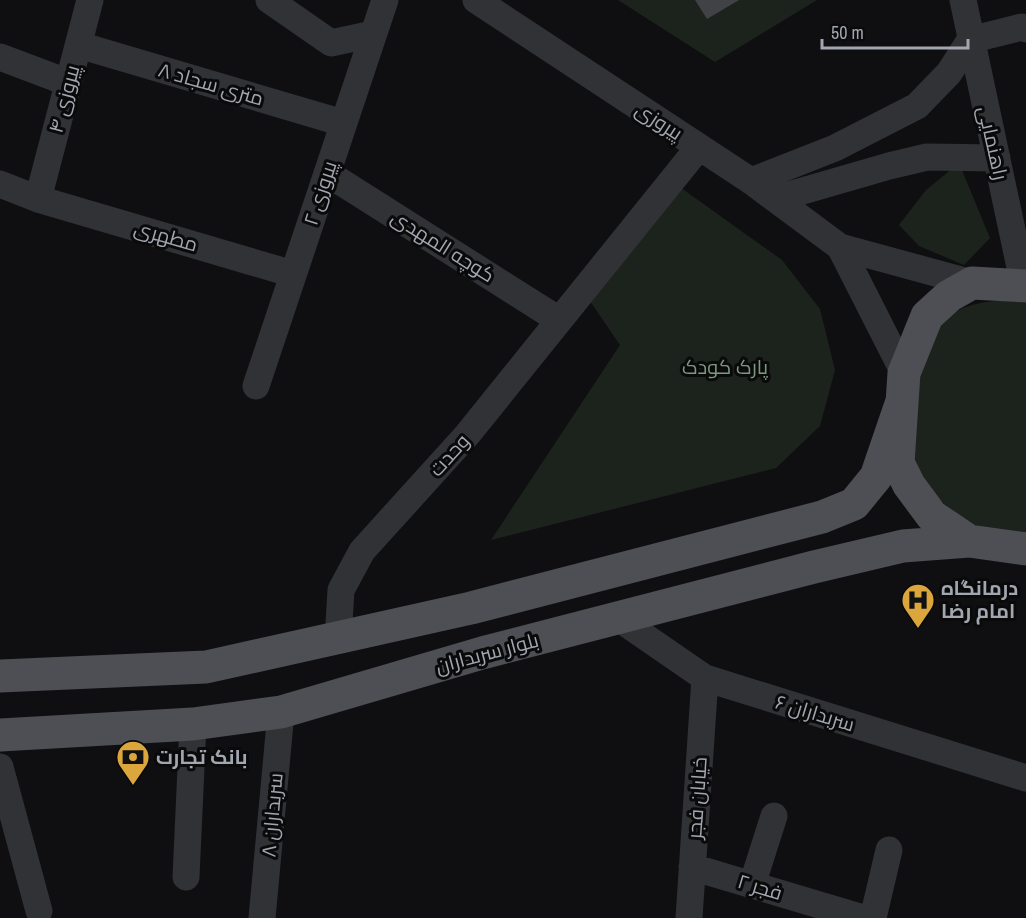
<svg xmlns="http://www.w3.org/2000/svg" width="1026" height="918" viewBox="0 0 1026 918" font-family="'Archivo Narrow',Cairo,sans-serif">
	<rect width="100%" height="100%" fill="#0f0f11"/>
	<path fill="#1c231d" d="M618,0H817L715,62Z
		M959,163L990,238L964,265L919,246L899,225L926,190Z
		M663,175L782,260L820,309L835,370L820,426L776,468L491,540L620,345L579,285Z
		M1002,300L1026,303V540C987,535 962,521 934,494C929,490 920,484 918,478C905,446 914,348 940,324C959,305 978,303 1002,300Z"/>
	<path fill="#414246" d="M695,0H739L707,19Z"/>
	<g fill="none" stroke-linecap="round" stroke-linejoin="round">
		<path stroke="#313235" stroke-width="27" d="M269,0L331,43L373,34
			M476,0L751,181L840,247L972,283
			M963,0L1024,286
			M79,45L343,123
			M0,57L69,83
			M327,173L559,320
			M751,181L835,148L917,106L949,73L970,40L1022,27L1026,29
			M0,184L38,199L293,274
			M38,199L90,0
			M775,199L889,166L927,157L997,158
			M840,247L904,373
			M256,386L385,0
			M618,618L705,678L1026,778
			M338,639L341,590L362,551L467,435L699,147
			M0,767L39,911
			M692,867L863,918
			M186,877L193,724
			M752,885L774,816
			M262,918L281,712
			M689,918L705,678
			M873,918L889,850"/>
		<path stroke="#4d4f54" stroke-width="33" d="M1026,286L972,283L949,296L927,316L904,373L898,463L909,485L932,516L969,541L1026,549
			M0,676L206,667L471,608L822,517L854,504L876,477L901,404
			M0,735L193,724L281,712L482,653L814,567L903,546L969,541"/>
	</g>
	<defs>
		<symbol id="hospital-pin" viewBox="-11 -11 22 30"><path d="M0 17L-7.5 6A9.5 9.5 0 1 1 7.5 6Z" fill="#dba73d" stroke="#0b0a0b"/><path d="M-5-5h3v3.5h4V-5h3V5h-3V1.5h-4V5h-3Z" fill="#111"/></symbol>
		<symbol id="bank-pin" viewBox="-11 -11 22 30"><path d="M0 17L-7.5 6A9.5 9.5 0 1 1 7.5 6Z" fill="#dba73d" stroke="#0b0a0b"/><path d="M-6-4H6V4H-6ZM0-2.3a2.3 2.3 0 1 0 0 4.6a2.3 2.3 0 1 0 0-4.6Z" fill="#111"/></symbol>
	</defs>
	<g fill-rule="evenodd">
		<use href="#hospital-pin" x="899" y="581" width="38" height="52"/>
		<use href="#bank-pin" x="114" y="738" width="38" height="52"/>
	</g>
	<g text-anchor="middle" stroke-width="6" stroke-linejoin="round" paint-order="stroke">
		<g font-size="20" fill="#a2a6b0" stroke="#0b0a0b">
			<text transform="translate(211 84) rotate(16)" y="7">متری سجاد ۸</text>
			<text transform="translate(64 99) rotate(-75)" y="7">پیروزی ۴</text>
			<text transform="translate(659 121) rotate(33)" y="7">پیروزی</text>
			<text transform="translate(993 143) rotate(77)" y="7">راهنمایی</text>
			<text transform="translate(320 193) rotate(-72)" y="7">پیروزی ۲</text>
			<text transform="translate(166 236) rotate(16)" y="7">مطهری</text>
			<text transform="translate(443 246) rotate(32)" y="7">کوچه المهدی</text>
			<text transform="translate(449 455) rotate(-48)" y="7">وحدت</text>
			<text transform="translate(487 653) rotate(-15)" y="7">بلوار سربداران</text>
			<text transform="translate(815 713) rotate(17)" y="7">سربداران ۶</text>
			<text transform="translate(697 798) rotate(-86)" y="7">خیابان فجر</text>
			<text transform="translate(272 815) rotate(-85)" y="7">سربداران ۸</text>
			<text transform="translate(760 887) rotate(17)" y="7">فجر ۲</text>
		</g>
		<g font-size="20" fill="#7b997d" stroke="#0b0a0b">
			<text x="725" y="374">پارک کودک</text>
		</g>
		<g font-size="20" font-weight="bold" fill="#a2a6b0" stroke="#0b0a0b" text-anchor="start">
			<text x="941" y="595">درمانگاه<tspan x="941" dy="23">امام رضا</tspan></text>
			<text x="156" y="764">بانک تجارت</text>
		</g>
	</g>
	<path d="M822 39v9h146v-9" fill="none" stroke="#a2a6b0" stroke-width="3"/>
	<text x="831" y="39" font-size="18" fill="#a2a6b0" stroke="#0b0a0b" stroke-width="4.5" paint-order="stroke">50 m</text>
</svg>
